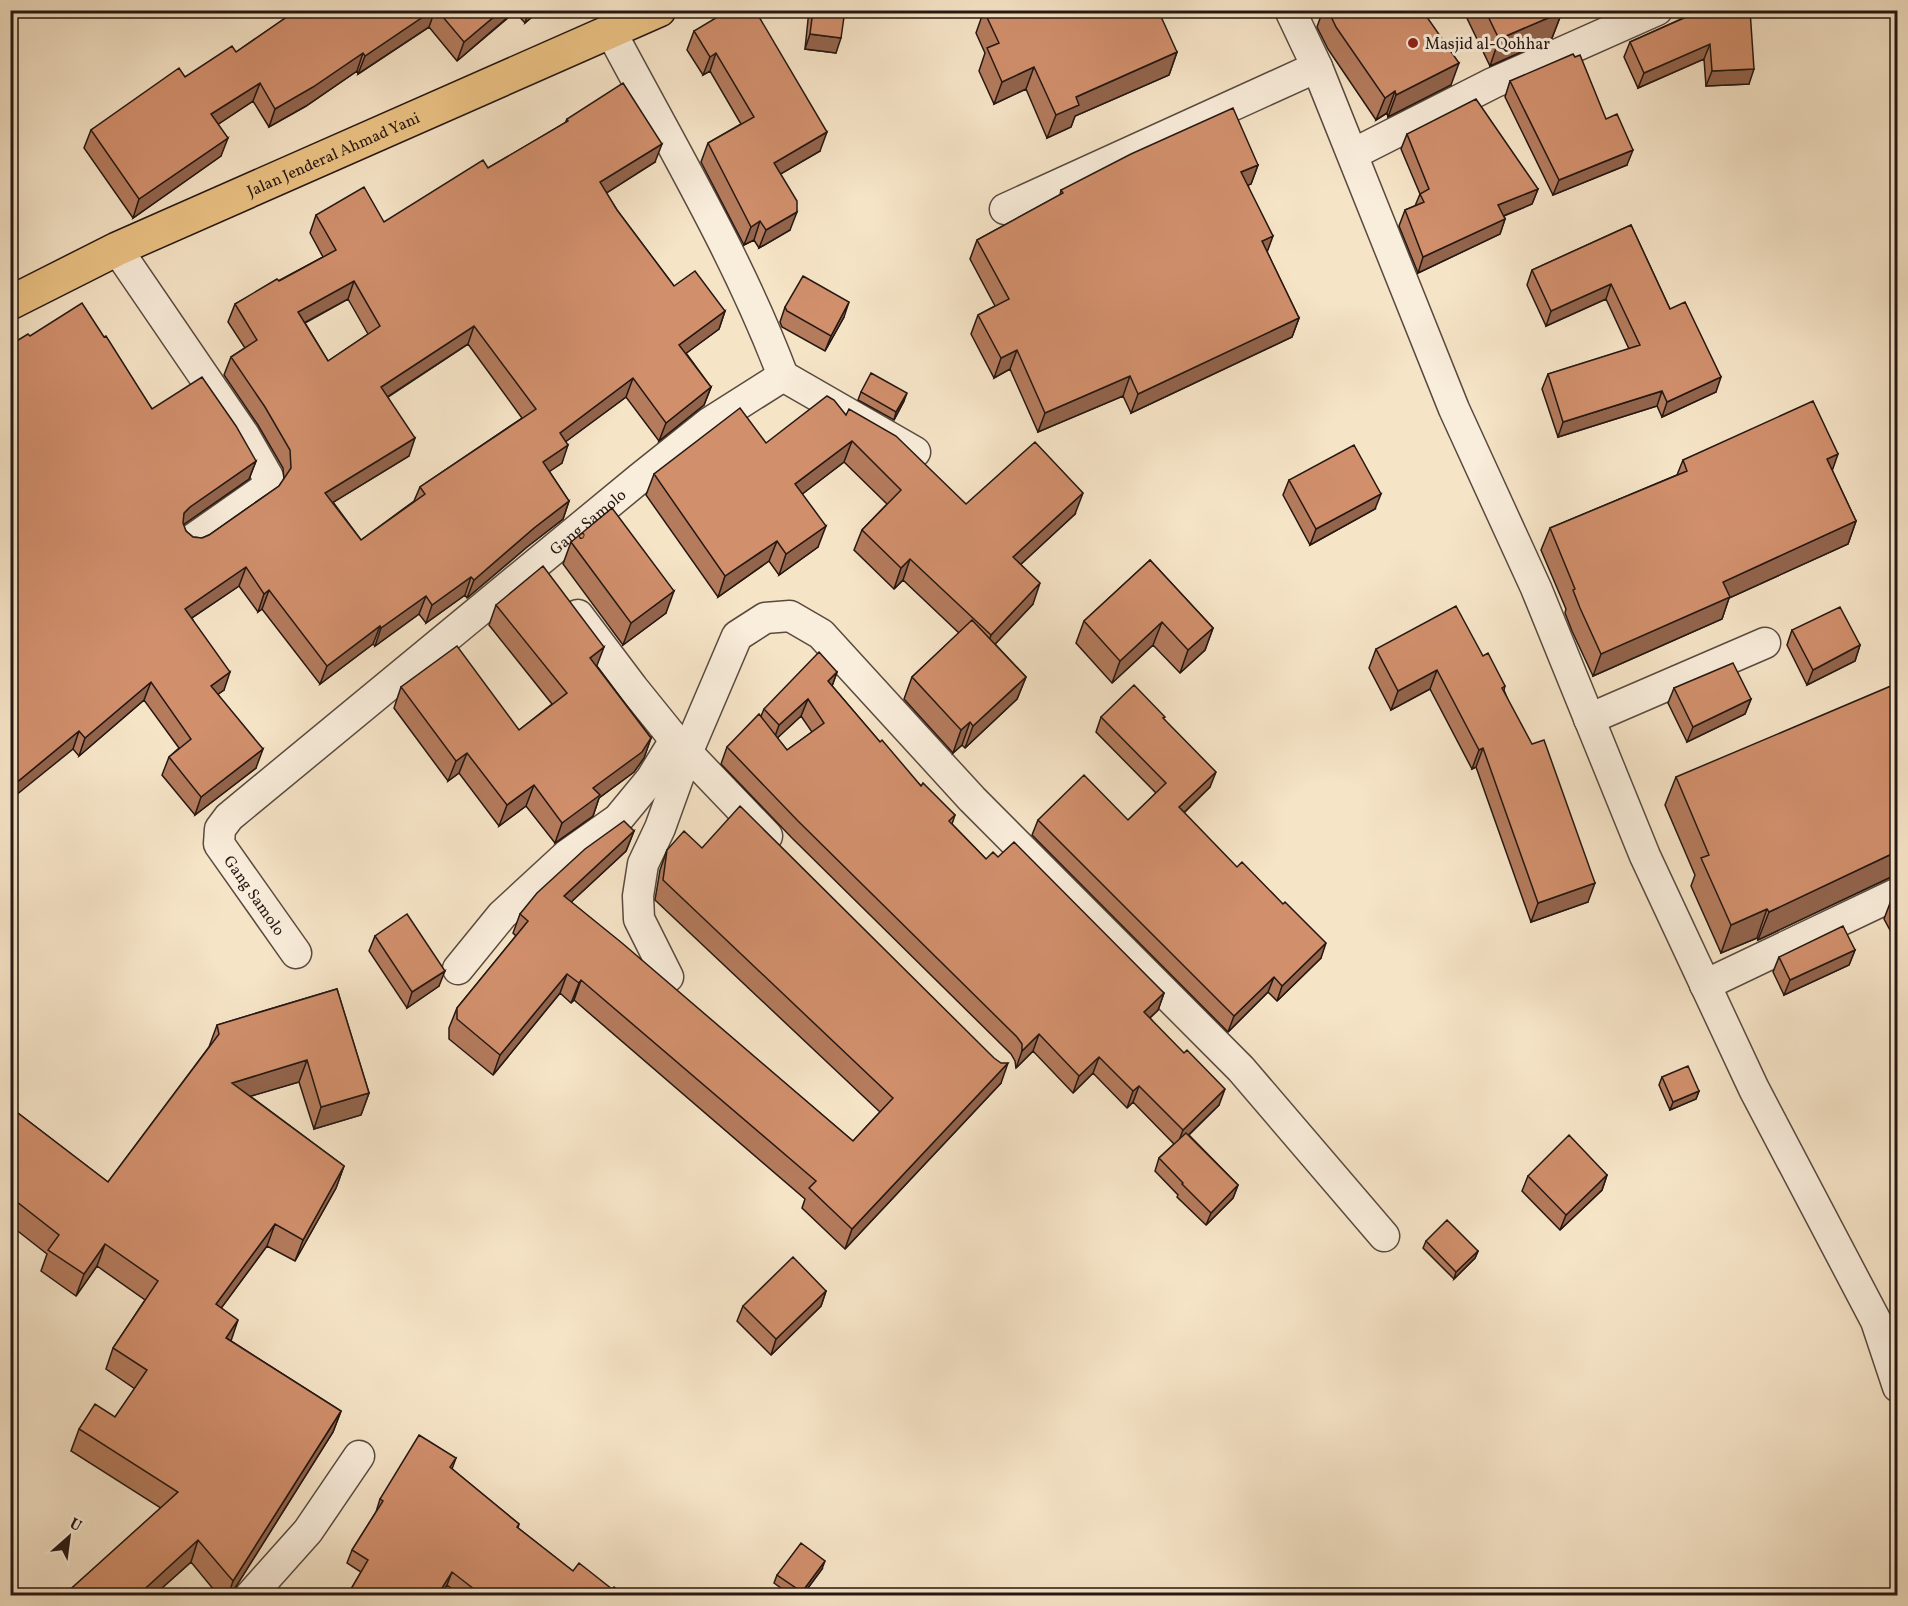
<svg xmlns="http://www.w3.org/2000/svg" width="1908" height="1606" viewBox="0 0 1908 1606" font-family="Vollkorn,serif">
	<rect width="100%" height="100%" fill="#f6e4c7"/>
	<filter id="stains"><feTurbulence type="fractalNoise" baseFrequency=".00333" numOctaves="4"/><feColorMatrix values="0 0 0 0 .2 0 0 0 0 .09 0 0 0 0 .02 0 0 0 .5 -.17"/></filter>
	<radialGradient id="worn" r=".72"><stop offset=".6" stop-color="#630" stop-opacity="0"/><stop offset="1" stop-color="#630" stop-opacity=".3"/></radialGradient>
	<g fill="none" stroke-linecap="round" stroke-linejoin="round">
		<defs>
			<g id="street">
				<path d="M1290,10L1317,67L1454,409L1536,588L1645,856L1754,1089L1876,1321L1898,1387"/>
				<path d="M1353,154L1493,83L1657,10"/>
				<path d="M1005,209L1317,67"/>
				<path d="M117,249L244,435L268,477L267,483L263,490L193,539"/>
				<path d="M783,376L915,452"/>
				<path d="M578,615L633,688L675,740L767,836"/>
				<path d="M1589,719L1765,643"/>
				<path id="s1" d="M296,953L219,844L220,829L229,817L640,478L709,423L783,376C738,257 671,145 611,32"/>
				<path d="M458,969L502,915L567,855L618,819L651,779L675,740"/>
				<path d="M668,977L639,919L638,896L643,864L660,828L687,753L737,636L765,618L790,616L821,634L972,799L1241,1069L1384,1236"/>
				<path d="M1705,985L1898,893"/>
				<path d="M250,1596L308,1531L359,1456"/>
			</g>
			<g id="highway">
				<path id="s2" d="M10,303L117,249L659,10"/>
			</g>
		</defs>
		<use href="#street" stroke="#594a3f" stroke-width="33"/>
		<use href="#highway" stroke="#251712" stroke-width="36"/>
		<use href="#street" stroke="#f9eddb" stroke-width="30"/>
		<use href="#highway" stroke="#ebc284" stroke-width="33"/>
	</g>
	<path fill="#b47b5d" stroke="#251712" stroke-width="1.5" fill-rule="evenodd" d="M297,10H540L525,23L515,12L457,61L429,27L358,74L357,71L306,106L269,127L253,101L218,124L221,156L133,218L84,148L91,130L185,77L236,52Z
		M809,10H845L836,53L805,49Z
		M984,10L1177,52L1169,75L1075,116L1071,127L1047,138L1026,89L994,104L979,71L985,53L976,33Z
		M1323,10H1422L1451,85L1388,117L1387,113L1376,120L1328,49L1317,27Z
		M1463,10H1561L1562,12L1552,38L1490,66Z
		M1701,10H1750L1749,84L1706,86L1704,59L1638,88L1624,57L1630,42Z
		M694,31L820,151L780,174L790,230L759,248L754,240L744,245L701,162L708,143L741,124L710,71L703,75L687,50Z
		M1510,81L1606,119L1627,165L1553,195L1505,97Z
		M567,119L655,162L606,193L617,210L674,286L725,311L719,329L686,353L711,387L704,405L659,441L626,397L566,441L562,463L549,471L569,501L563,519L527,547L467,598L465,595L426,623L419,614L375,646L373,644L320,684L262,609L258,612L239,586L192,618L224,690L218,694L256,768L195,815L162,775L169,757L179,748L144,700L79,756L73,749L30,336L104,337L152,409L256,461L249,479L183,525L186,531L193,537L202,538L209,535L279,486L284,479L283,468L258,425L224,375L231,357L245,348L228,322L235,304L323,257L310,233L316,215L384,222L488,168L565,123ZM348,299L368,334L328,361L305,323ZM468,344L522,418L420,487L414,501L361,540L333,502L409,456L388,397Z
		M1407,134L1538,189L1532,204L1504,216L1505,219L1500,234L1418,273L1399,226L1405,210L1415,206L1420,194L1401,149Z
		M1258,165L1251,184L1248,185L1267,252L1299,318L1292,337L1131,413L1123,396L1038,432L1010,369L994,378L971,334L978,315L995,306L970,259L977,240L1060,195L1061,190Z
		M1631,225L1670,309L1716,392L1662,417L1657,406L1558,437L1542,389L1548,374L1629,349L1606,299L1546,326L1527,285L1532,270Z
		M785,307L844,317L825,351L782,327L780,322Z
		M861,392L904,401L894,420L858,400Z
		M846,415L966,504L1075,514L1021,564L1033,604L995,644L1026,677L1017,699L965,748L962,745L953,753L904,699L912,677L959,633L903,580L894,589L854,550L862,530L887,504L844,462L802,494L818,547L779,575L769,561L718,597L646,495L654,474L766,443Z
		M1683,460L1832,470L1856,521L1848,544L1729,598L1722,619L1593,676L1572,631L1565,613L1566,609L1541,550L1550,528L1677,475Z
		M1289,480L1375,509L1310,545L1283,495Z
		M571,542L666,613L623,645L563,564Z
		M1150,560L1213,628L1205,650L1180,673L1153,645L1112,683L1076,643L1084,621Z
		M496,605L597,666L651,738L644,758L634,772L599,798L593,816L555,843L526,806L499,826L459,773L448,781L394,708L401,687L519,730L552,704L489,625Z
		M1792,630L1860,645L1855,661L1807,685L1787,645Z
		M1376,649L1483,656L1505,686L1504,690L1588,902L1531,922L1476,767L1472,769L1430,689L1391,710L1369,668Z
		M837,672L832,686L880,742L921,786L955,815L952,824L986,859L998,857L1164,993L1158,1010L1150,1018L1219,1105L1189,1135L1238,1185L1233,1198L1206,1225L1177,1197L1178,1195L1155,1171L1159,1158L1174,1144L1133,1102L1127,1108L1093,1073L1073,1093L1033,1051L1016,1068L1015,1061L1011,1054L792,838L721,764L727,747L761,716L764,709ZM801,716L812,732L787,750L777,738Z
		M1674,688L1751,699L1745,714L1687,742L1668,703Z
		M1101,717L1164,719L1210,787L1184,813L1321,958L1277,1001L1268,992L1228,1032L1032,835L1038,820H1128L1156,793L1096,732Z
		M1676,777L1891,877L1758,940L1757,938L1721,953L1691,886L1695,875L1665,805Z
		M634,831L626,851L571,902L853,1141L880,1112L655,900L660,870L667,850L702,848L1001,1083L845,1249L802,1208L805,1199L574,1000L571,1003L560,993L493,1075L449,1039V1028L457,1008L516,936L513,933L520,914Z
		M1898,889V945L1884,919L1895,890Z
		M375,936L439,986L407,1008L369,951Z
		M1855,950L1849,965L1784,995L1773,972L1779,957Z
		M337,989L369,1093L361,1115L314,1129L299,1082L250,1096L344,1166L336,1188L295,1261L267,1246L221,1308L231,1341L341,1411L333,1432L230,1596H219L191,1562L153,1596H63L161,1508L71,1451L79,1429L115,1417L135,1389L106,1369L113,1348L145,1300L97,1266L76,1296L41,1271L47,1254L10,1225V1107L108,1182L209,1047L217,1025Z
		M1662,1077L1699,1091L1696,1099L1670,1110L1659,1085Z
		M1607,1175L1602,1190L1560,1230L1522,1191L1528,1176Z
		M1426,1241L1478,1251L1475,1258L1454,1279L1423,1248Z
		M826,1291L821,1306L771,1355L737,1321L743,1306Z
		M456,1458L452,1469L519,1524L518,1528L573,1571L612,1589L625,1596H461L447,1585L440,1596H347L361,1572L347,1563L352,1550L376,1512L380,1499Z
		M822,1569L802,1596H792L774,1583L777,1575Z"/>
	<path fill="#92644c" stroke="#251712" stroke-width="1.5" d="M433,10H435L429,27L358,74L365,56Z
		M502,10H516L457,61L464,42Z
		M529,10H540L525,23Z
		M1562,12L1552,38L1490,66L1499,39Z
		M810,34L841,38L836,53L805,49Z
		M1710,44L1704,59L1638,88L1644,73Z
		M1177,52L1169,75L1075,116L1071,127L1047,138L1056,115L1076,97Z
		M363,53L357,71L306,106L269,127L275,109Z
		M716,53L710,71L703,75L710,57Z
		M1459,63L1451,85L1388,117L1396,95Z
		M1034,67L1026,89L994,104L1002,82Z
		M1754,69L1749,84L1706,86L1712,71Z
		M260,83L253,101L205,133L211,114Z
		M1395,91L1387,113L1376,120L1385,98Z
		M827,132L820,151L767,182L774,163Z
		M228,138L221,156L133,218L139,199Z
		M662,144L655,162L594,201L600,182Z
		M1633,150L1627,165L1553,195L1559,180Z
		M1258,165L1251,184L1234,191L1241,172Z
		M1538,189L1532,204L1493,220L1498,205Z
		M797,212L790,230L759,248L766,230Z
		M1505,219L1500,234L1418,273L1423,257Z
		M760,221L754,240L744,245L751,227Z
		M1273,236L1266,255L1262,241Z
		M354,281L348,299L291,330L298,312Z
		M1611,284L1606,299L1546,326L1551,311Z
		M849,302L844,317L825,351L831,336Z
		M725,311L719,329L673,363L679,345Z
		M1299,318L1292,337L1131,413L1138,394Z
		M474,326L468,344L375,405L381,387Z
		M1017,350L1010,369L994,378L1001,358Z
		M1130,376L1123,396L1038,432L1045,413Z
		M1721,377L1716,392L1662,417L1667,402Z
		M633,378L626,397L553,451L560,433Z
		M711,387L704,405L659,441L666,423Z
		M1662,391L1657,406L1558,437L1563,422Z
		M907,393L904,401L894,420L896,412Z
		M415,438L409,456L319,511L325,493Z
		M852,441L844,462L788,505L795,484Z
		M568,445L562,463L537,480L543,462Z
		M1838,454L1830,477L1827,459Z
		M256,461L249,479L183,525L178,531L184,513L190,507Z
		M1083,493L1075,514L1006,578L1013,557Z
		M1381,494L1375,509L1310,545L1316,529Z
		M569,501L563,519L527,547L467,598L474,580L534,528Z
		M1856,521L1848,544L1729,598L1722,619L1593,676L1601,654L1723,582Z
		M826,526L818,547L779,575L786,554Z
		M777,541L769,561L718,597L725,576Z
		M910,559L903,580L894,589L901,568Z
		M246,567L239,586L178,627L185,609Z
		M471,577L465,595L426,623L432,605Z
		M1040,583L1033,604L984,656L991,635Z
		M269,590L262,609L258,612L264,594Z
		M674,591L666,613L623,645L631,623Z
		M426,596L419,614L375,646L381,628Z
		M1162,622L1153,645L1112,683L1120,661Z
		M380,626L373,644L320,684L327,666Z
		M1213,628L1205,650L1180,673L1188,650Z
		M1860,645L1855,661L1807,685L1813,670Z
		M604,647L596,668L590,658Z
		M1437,670L1430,689L1391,710L1398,691Z
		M230,672L224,690L204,704L211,686Z
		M837,672L831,689L828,681Z
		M1026,677L1017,699L965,748L973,726Z
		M151,682L144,700L79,756L85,738Z
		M808,699L801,716L773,742L779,725Z
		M1751,699L1745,714L1687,742L1693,727Z
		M970,722L962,745L953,753L961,730Z
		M79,731L73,749L10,800V788Z
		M651,738L644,758L634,772L599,798L593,816L555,843L562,823L593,788Z
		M1483,748L1476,767L1472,769L1479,750Z
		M263,749L256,768L195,815L201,797Z
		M467,753L459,773L448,781L456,761Z
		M1216,772L1210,787L1173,823L1179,807Z
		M534,785L526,806L499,826L507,805Z
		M634,831L626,851L556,916L564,896Z
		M1898,851V876L1891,877L1758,940L1769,912Z
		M1595,883L1588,902L1531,922L1538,903Z
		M1767,909L1757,938L1721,953L1731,925Z
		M1326,943L1321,958L1277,1001L1282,986Z
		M1855,950L1849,965L1784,995L1790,980Z
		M445,971L439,986L407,1008L412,992Z
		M567,974L560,993L493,1075L500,1055Z
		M1274,977L1268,992L1228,1032L1234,1016Z
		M581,980L574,1000L571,1003L579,983Z
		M1164,993L1158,1010L1138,1029L1144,1012Z
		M1039,1034L1033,1051L1016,1068L1022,1051Z
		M1099,1057L1093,1073L1073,1093L1079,1076Z
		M307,1060L299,1082L224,1104L232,1083Z
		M1008,1063L1001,1083L845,1249L852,1229Z
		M1139,1086L1133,1102L1127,1108L1133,1091Z
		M1225,1089L1219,1105L1177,1146L1183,1130Z
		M1699,1091L1696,1099L1670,1110L1673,1102Z
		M369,1093L361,1115L314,1129L321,1107Z
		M344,1166L336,1188L295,1261L303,1240Z
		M1607,1175L1602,1190L1560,1230L1566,1215Z
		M1238,1185L1233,1198L1206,1225L1211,1213Z
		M17,1202L10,1219V1210Z
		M275,1224L267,1246L208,1326L216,1304Z
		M105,1244L97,1266L76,1296L84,1274Z
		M1478,1251L1475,1258L1454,1279L1456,1272Z
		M826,1291L821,1306L771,1355L776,1339Z
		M238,1320L231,1341L226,1338Z
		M341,1411L333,1432L230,1596H228L233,1581Z
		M198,1540L191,1562L153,1596H137Z
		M825,1561L822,1569L802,1596H800L802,1592Z
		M452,1572L447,1585L440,1596H437Z"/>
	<path fill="#d18f6c" stroke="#251712" stroke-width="1.5" fill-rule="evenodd" d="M297,10H433L365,56L363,53L313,87L275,109L260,83L211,114L228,138L139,199L91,130L179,68L185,77L232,46L236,52Z
		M437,10H502L464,42Z
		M729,10H755L827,132L774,163L797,201V212L766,230L760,221L751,227L708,143L754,117L716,53L710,57L694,31Z
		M813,10H845L841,38L810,34Z
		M1328,10H1422L1459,63L1396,95L1395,91L1385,98L1336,27Z
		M1485,10H1561L1562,12L1499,39Z
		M1702,10H1750L1754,69L1712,71L1710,44L1644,73L1630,42Z
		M984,11L1158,10L1177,52L1076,97L1079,105L1056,115L1034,67L1002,82L987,48L999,43Z
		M1573,54L1575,57L1580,55L1606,119L1617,114L1633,150L1559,180L1510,81Z
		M623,83L662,144L600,182L617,210L674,286L695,271L725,311L679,345L711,387L666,423L633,378L560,433L568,445L543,462L569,501L534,528L474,580L471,577L432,605L426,596L381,628L380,626L327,666L269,590L264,594L246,567L185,609L230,672L211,686L263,749L201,797L169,757L191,739L151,682L85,738L79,731L10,788V345L28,334L30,336L82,303L104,337L106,336L152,409L202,377L236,426L256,461L190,507L184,513L183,523L186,531L193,537L202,538L209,535L279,486L291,468L290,450L265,407L231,357L257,340L235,304L277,279L279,281L336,250L316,215L364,187L384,222L483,160L488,168L568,121L567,119ZM354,281L380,326L328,361L298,312ZM474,326L536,409L420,487L425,494L361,540L325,493L415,438L381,387Z
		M1476,99L1538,189L1498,205L1505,219L1423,257L1405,210L1424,202L1420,194L1429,189L1407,134Z
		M1233,108L1258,165L1241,172L1273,236L1262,241L1299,318L1138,394L1130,376L1045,413L1017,350L1001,358L978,315L1009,299L977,240L1063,193L1061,190L1131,154Z
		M1631,225L1670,309L1685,302L1721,377L1667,402L1662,391L1563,422L1548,374L1640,345L1611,284L1551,311L1532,270Z
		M803,276L849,302L831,336L787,311L785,307Z
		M871,373L907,393L896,412L861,392Z
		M827,396L834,400L846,415L849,409L896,436L966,504L1035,442L1083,493L1013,557L1040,583L991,635L910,559L901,568L862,530L901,490L852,441L795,484L826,526L786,554L777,541L725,576L654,474L740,408L766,443Z
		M1813,401L1838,454L1827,459L1856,521L1723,582L1730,597L1601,654L1580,608L1573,590L1575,589L1550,528L1687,471L1683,460Z
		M1354,445L1381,494L1316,529L1289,480Z
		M612,508L674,591L631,623L571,542Z
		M1150,560L1213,628L1188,650L1162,622L1120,661L1084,621Z
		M543,566L604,647L590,658L651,738L642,752L593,788L600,795L562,823L534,785L507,805L467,753L456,761L401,687L457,646L519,730L567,693L496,605Z
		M1456,606L1483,656L1488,653L1505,686L1502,688L1532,744L1544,740L1595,883L1538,903L1483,748L1479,750L1437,670L1398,691L1376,649Z
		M1840,607L1860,645L1813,670L1792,630Z
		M972,620L1026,677L973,726L970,722L961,730L912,677Z
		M819,652L837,672L828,681L880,742L882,740L921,786L923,783L955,815L949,821L986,859L993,852L998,857L1014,842L1164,993L1144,1012L1184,1053L1187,1050L1225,1089L1183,1130L1139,1086L1133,1091L1099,1057L1079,1076L1039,1034L1022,1051V1044L1017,1037L798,821L727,747L759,714L787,750L824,723L808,699L779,725L764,709Z
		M1733,663L1751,699L1693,727L1674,688Z
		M1898,683V851L1769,912L1767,909L1731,925L1701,858L1709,855L1676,777Z
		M1134,685L1165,717L1163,718L1216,772L1179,807L1237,867L1242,862L1283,904L1285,902L1326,943L1282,986L1274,977L1234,1016L1038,820L1084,775L1128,820L1166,783L1101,717Z
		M740,806L994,1058L1001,1063H1008L852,1229L809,1188L816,1181L581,980L579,983L567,974L500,1055L457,1019V1008L528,921L520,914L537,893L585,849L624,821L634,831L564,896L622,943L853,1141L893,1098L663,880L667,850L684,831L702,848Z
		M407,914L445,971L412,992L375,936Z
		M1843,926L1855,950L1790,980L1779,957Z
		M337,989L369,1093L321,1107L307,1060L232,1083L344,1166L303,1240L275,1224L216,1304L238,1320L226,1338L341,1411L233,1581L198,1540L137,1596H63L178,1492L79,1429L95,1404L115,1417L147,1370L113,1348L158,1281L105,1244L84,1274L48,1250L59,1235L17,1202L10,1210V1107L108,1182L219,1034L217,1025Z
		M1688,1066L1699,1091L1673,1102L1662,1077Z
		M1186,1133L1238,1185L1211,1213L1182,1184L1183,1183L1159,1158Z
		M1569,1135L1607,1175L1566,1215L1528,1176Z
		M1447,1220L1478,1251L1456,1272L1426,1241Z
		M793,1257L826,1291L776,1339L743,1306Z
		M419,1435L456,1458L450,1467L519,1524L517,1527L573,1571L579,1563L612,1589L614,1587L625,1596H483L452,1572L437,1596H347L368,1560L352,1550L383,1501L380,1499Z
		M801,1543L825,1561L802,1592L777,1575Z"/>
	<circle fill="#8f2418" stroke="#f9eddb" stroke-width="2" cx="1413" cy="43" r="6"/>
	<g text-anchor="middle" stroke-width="6" stroke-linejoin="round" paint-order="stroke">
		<g font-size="16" fill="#251712" stroke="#f9eddb" text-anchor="start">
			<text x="1425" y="49">Masjid al-Qohhar</text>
		</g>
		<g font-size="16" fill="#251712" stroke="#f9eddb">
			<text dy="6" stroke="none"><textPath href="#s2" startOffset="356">Jalan Jenderal Ahmad Yani</textPath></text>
			<text dy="6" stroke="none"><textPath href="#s1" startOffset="628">Gang Samolo</textPath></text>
			<text transform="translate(255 895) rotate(55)" y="6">Gang Samolo</text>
		</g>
	</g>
	<rect width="1908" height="1606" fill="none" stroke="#f6e4c7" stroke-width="36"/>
	<rect x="12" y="12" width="1884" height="1582" fill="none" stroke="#251712" stroke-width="3"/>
	<rect x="18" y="18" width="1872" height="1570" fill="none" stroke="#251712" stroke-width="1.5"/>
	<g transform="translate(69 1537) rotate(28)" stroke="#f9eddb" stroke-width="4.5" paint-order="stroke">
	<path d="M0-4.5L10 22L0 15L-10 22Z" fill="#251712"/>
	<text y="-9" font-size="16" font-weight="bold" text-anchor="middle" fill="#251712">U</text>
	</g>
	<rect width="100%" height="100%" filter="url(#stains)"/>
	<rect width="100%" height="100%" fill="url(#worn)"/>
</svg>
